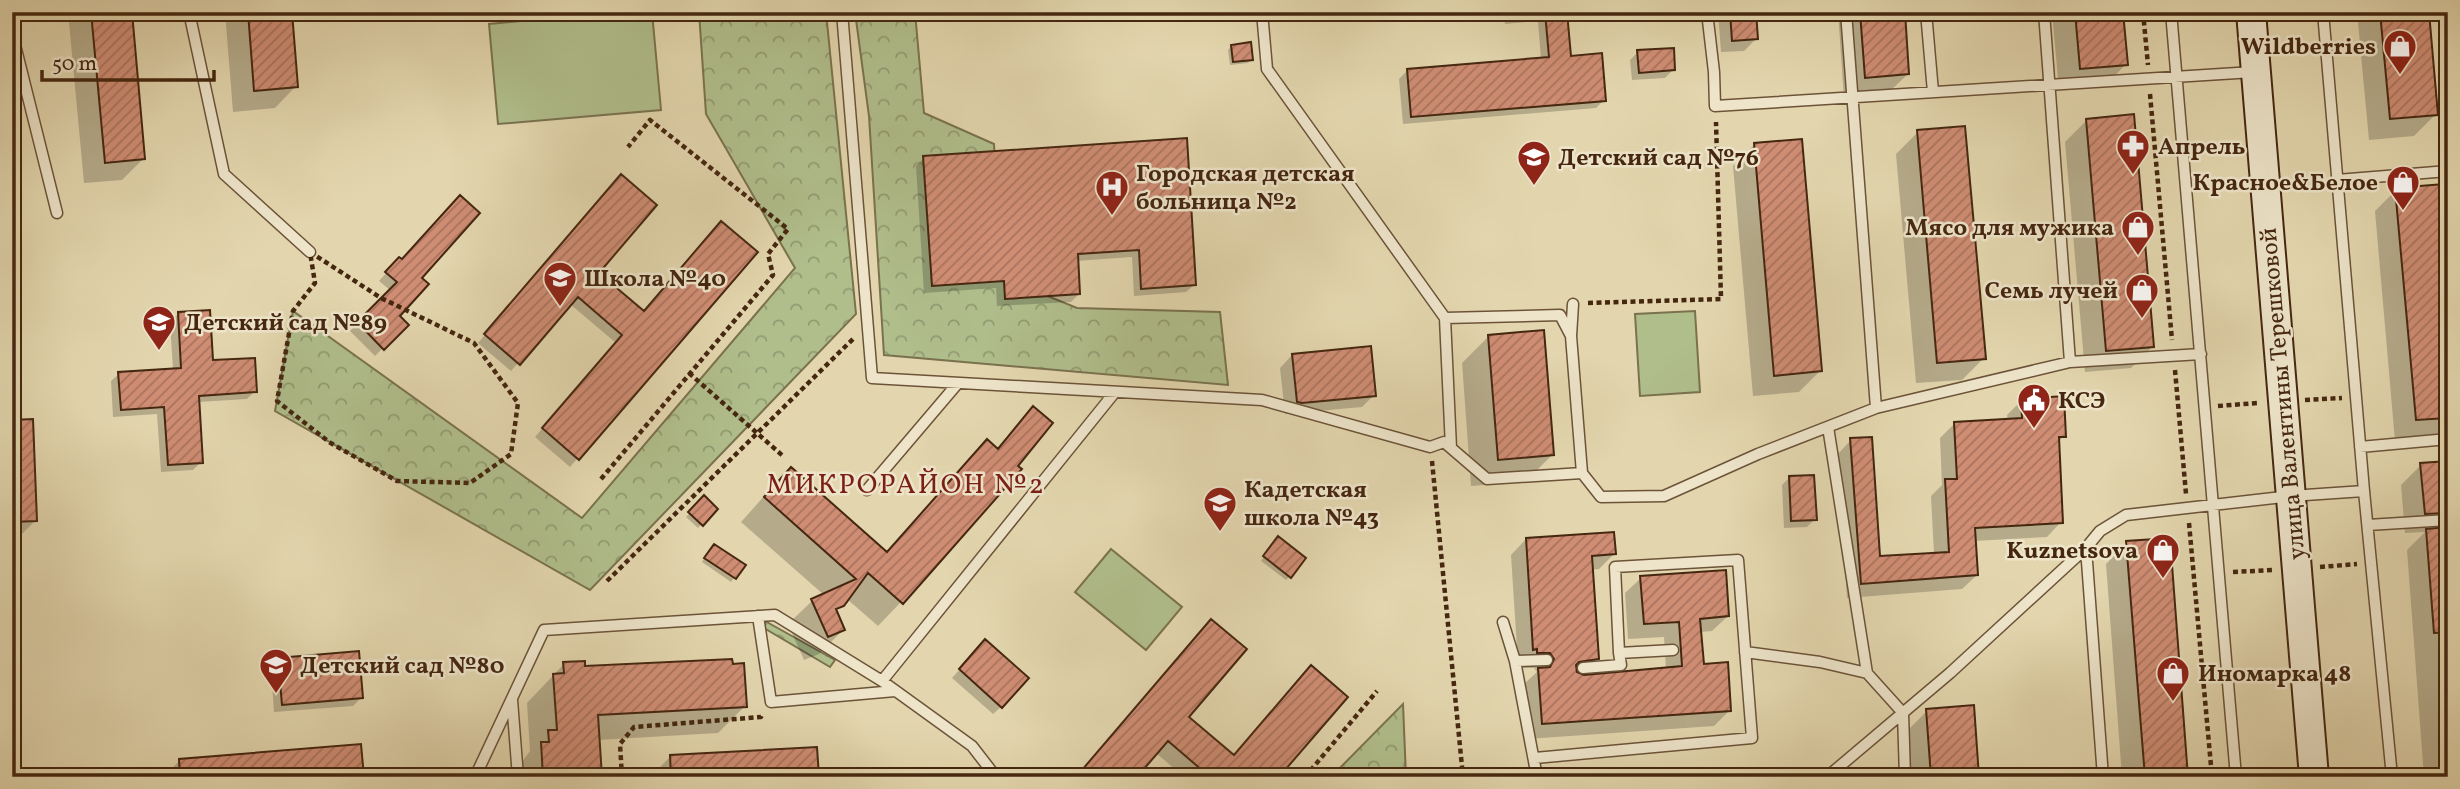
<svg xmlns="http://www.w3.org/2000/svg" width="2460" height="789" viewBox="0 0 2460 789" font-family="Vollkorn,serif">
	<defs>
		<pattern id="forest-crowns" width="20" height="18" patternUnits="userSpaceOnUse" patternTransform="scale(1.75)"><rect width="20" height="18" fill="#b0be8c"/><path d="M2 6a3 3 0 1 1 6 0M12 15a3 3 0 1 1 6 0" fill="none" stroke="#919a71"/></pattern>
		<pattern id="building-hatch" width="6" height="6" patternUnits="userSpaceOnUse" patternTransform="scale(1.75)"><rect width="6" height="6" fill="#cf8d74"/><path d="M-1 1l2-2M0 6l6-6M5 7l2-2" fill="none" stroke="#aa735e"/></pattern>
	</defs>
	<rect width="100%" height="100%" fill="#e3d6ae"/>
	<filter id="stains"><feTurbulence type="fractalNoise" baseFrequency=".00286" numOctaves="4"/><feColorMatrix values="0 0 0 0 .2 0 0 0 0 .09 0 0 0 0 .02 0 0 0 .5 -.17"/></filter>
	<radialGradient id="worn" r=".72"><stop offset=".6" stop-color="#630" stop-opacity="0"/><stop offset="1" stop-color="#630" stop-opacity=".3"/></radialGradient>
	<path fill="url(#forest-crowns)" stroke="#7a724e" stroke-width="2" d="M699,12H826L856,314L590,590L275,411L293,311L582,518L795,268L706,114Z
		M855,12H915L924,113L994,144L1001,277L1077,308L1220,312L1228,385L884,355L869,116Z
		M765,621L835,660L830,667L764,628Z
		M1403,704L1406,777H1331Z"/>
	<path fill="#b0be8c" stroke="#7a724e" stroke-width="2" d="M618,12H652L661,110L498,124L489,24Z
		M1695,311L1700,392L1640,396L1635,314Z
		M1111,549L1182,607L1146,650L1075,592Z"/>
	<path fill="#0003" d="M68,12H131L144,158L122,180L84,183Z
		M225,12H290L296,86L275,108L233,112Z
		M1012,12H1064L1013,16Z
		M1504,12H1593L1588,17L1566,19L1569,58L1604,100L1596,108L1403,124L1399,79L1407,71L1541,60L1538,21L1505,24Z
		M1718,12H1754L1756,39L1744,51L1721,52Z
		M1838,12H1903L1908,74L1886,95L1844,99Z
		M2052,12H2122L2126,64L2105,86L2059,90Z
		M2357,12H2427L2436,114L2414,136L2369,140Z
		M1232,46L1251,60L1248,63L1230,65L1228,50Z
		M1638,52L1673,70L1665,78L1632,80L1630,60Z
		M2087,120L2153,346L2131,368L2085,372L2065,142Z
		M1918,132L1984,358L1962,380L1916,383L1896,154Z
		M1185,140L1194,285L1186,292L1134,296L1132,257L1076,261L1079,294L1071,302L997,306L996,288L924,293L916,166L924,158Z
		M1754,145L1820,371L1799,392L1753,396L1733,166Z
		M614,185L596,273L643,313L756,252L570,467L535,437L616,343L570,304L511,371L478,343Z
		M2396,190L2448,251V430L2441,437L2395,441L2375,211Z
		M399,259L419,278L397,316L406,325L375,356L350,331L391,291L379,281Z
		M178,314L211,362L255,391L247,399L198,402L201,462L193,470L161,472L157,414L113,417L111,381L119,374L173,370L170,322Z
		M1489,336L1552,455L1525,482L1471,486L1462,363Z
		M1292,355L1374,395L1362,407L1285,414L1280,368Z
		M2022,400L2064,436L2057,443L2061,522L2047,537L1974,541L1977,575L1962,589L1847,598L1837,455L1851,440L1879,558L1934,554L1931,496L1942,485L1940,438L1955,423L2008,421L2007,415Z
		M1033,408L901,602L878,626L847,599L835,612L843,630L819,654L804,660L788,624L812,601L824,595L741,522L767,493L791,469L886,553L987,441L996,449Z
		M12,421L35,521L20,536L12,537Z
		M2448,463V777H2424L2407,550L2425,532L2405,533L2401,485L2421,465Z
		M1790,477L1815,519L1807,527L1784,528L1782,485Z
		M704,498L716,509L698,528L686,517Z
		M1526,539L1614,554L1599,569L1591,570L1597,659L1579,677L1666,669L1664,637L1628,639L1625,593L1641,578L1728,616L1712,631L1700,632L1702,666L1730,710L1714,726L1527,739L1523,685L1537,672L1534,668H1522L1521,664H1518L1511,555Z
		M1274,542L1290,576L1286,580L1261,561Z
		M2127,543L2186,777H2122L2106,564Z
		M710,549L743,565L731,582L702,562Z
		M1200,633L1186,717L1233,757L1277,777H1184L1156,753L1135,777H1076Z
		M12,647L23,777H12Z
		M978,649L1001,707L993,714L952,678Z
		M279,660L361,698L353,706L274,712L271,668Z
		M564,664L584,668L745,706L718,733L598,740L600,777H515V771L530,751L527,703Z
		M1927,711L1977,777H1909L1906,732Z
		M670,757L818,777H650Z
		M179,761L362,777H172L171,769Z"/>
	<path fill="url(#building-hatch)" stroke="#452710" stroke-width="2" d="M91,12H132L145,159L105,163Z
		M248,12H292L298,87L254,91Z
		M1545,12H1567L1571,56L1602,53L1606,101L1411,117L1407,69L1549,57Z
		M1730,12H1756L1758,39L1732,41Z
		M1860,12H1905L1909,74L1865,78Z
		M2075,12H2123L2128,65L2080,69Z
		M2380,12H2429L2438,115L2390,119Z
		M1251,42L1253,60L1233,62L1231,45Z
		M1674,48L1675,70L1639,73L1637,50Z
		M2134,114L2154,347L2106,351L2086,119Z
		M1965,126L1986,359L1937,363L1917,130Z
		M1187,138L1196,285L1141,289L1139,250L1078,254L1080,294L1005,299L1004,281L932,286L923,156Z
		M1802,139L1822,371L1774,376L1754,143Z
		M621,174L657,205L599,273L644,311L721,221L758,252L579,460L542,428L622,335L578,297L520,365L484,334Z
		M2444,184L2448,231V418L2416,420L2395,188Z
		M460,195L480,213L422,278L429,284L400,316L409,325L384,350L357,322L397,282L385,272L399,257L402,259Z
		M210,310L213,360L255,358L257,392L199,396L203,463L168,465L164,407L121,410L118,372L181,368L178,312Z
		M1544,330L1554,455L1498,460L1488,335Z
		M1371,346L1376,396L1302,403L1297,402L1292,354Z
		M2064,396L2066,437H2059L2063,523L1975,528L1978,575L1861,584L1850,438L1872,437L1880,556L1949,552L1945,479H1957L1954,422L2022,418L2021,399Z
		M1033,406L1053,423L1018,466L1022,469L903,604L868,573L844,606L836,609L845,630L828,637L811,599L856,579L764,497L791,467L887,552L987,439L998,449Z
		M33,419L37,521L12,522V420Z
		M2448,461V513L2425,514L2420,463Z
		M1814,475L1817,520L1791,521L1789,476Z
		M704,495L718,509L703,526L688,512Z
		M2448,527V632L2434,633L2426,529Z
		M1614,532L1616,554L1592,556L1599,659L1579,662L1576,665L1577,672L1584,675L1682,666L1679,622L1644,624L1640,576L1726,570L1729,616L1700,619L1704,664L1728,662L1731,711L1542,724L1538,668L1550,667L1554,659L1550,653H1537V649L1533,650L1526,538Z
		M1278,536L1306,558L1291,578L1263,556Z
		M2170,538L2188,777H2145L2126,541Z
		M714,544L746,565L736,579L704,558Z
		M1211,619L1247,649L1189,717L1234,755L1311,665L1348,697L1279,777H1210L1168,741L1137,777H1076Z
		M985,639L1029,678L1002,708L959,669Z
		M359,651L363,698L282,705L278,658Z
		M732,659L733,664L744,663L747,707L598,715L602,777H543L541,742H549L548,730H557L553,674L564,673L563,662L585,661V666Z
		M1974,705L1979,777H1931L1926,709Z
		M361,744L364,777H180L179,759Z
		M817,747L819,777H671L670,755Z"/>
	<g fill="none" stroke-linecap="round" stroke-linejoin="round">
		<defs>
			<path id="lane" d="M189,12L224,174L310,252
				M842,12L872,378L1262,400L1430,447L1444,442L1487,479L1582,473
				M1262,12L1267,69L1445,318L1560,315L1571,336L1582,473L1601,497L1664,496L1758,454L1876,408L2070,362
				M1707,12L1714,72L1715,106L2253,72
				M1846,12L1876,408
				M1926,12L1933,92
				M2044,12L2070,362L2201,354
				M2171,12L2236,777
				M2323,12L2364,491L2392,777
				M12,33L57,213
				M2337,180L2448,171
				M1445,318L1451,448
				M1571,336L1573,304
				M1828,427L1867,673L1903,713L1905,777
				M2360,447L2448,439
				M867,490L958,383
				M2368,525L2448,520
				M758,616L771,702L895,691
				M1503,622L1515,661
				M1745,652L1820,662L1867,673
				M1583,668L1621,665L1619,653
				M882,681L1115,392
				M512,700L518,777
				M1535,758L1752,738L1738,560L1615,567L1619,653L1673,650
				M475,777L544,630L775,615L882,681L972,746L996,777
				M1537,777L1515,661L1547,660
				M1827,777L1950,673L2086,548
				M2103,777L2086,548L2100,531L2126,515L2291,496L2364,491"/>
			<path id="secondary" d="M2251,12L2314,777"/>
		</defs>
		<use href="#lane" stroke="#6c5338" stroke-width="13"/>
		<use href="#secondary" stroke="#452710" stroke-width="32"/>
		<path stroke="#452710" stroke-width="4.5" stroke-dasharray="5 3.5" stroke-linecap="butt" d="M2143,12L2148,65
			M2150,94L2172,340
			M310,252L381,298L474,343L518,403L511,454L470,483L397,481L329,442L277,401L293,311L315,283Z
			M1588,303L1721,299L1716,122
			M2175,370L2186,494
			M689,373L783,456
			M2305,400L2342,398
			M2218,406L2258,403
			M1432,461L1463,777
			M601,479L773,275L768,254L788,229L650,120L628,147
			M2189,523L2212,777
			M2320,567L2357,564
			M2233,572L2273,570
			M607,581L855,337
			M1039,771L1044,777
			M622,777L620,744L634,727L761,717L762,714
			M1305,777L1377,691"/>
		<use href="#lane" stroke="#ede4ca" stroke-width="10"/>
		<use href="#secondary" stroke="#ede4ca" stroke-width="28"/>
	</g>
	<defs>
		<symbol id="shop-pin" viewBox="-11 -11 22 30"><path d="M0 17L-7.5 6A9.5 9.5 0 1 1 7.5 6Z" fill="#8f2418" stroke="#ede4ca"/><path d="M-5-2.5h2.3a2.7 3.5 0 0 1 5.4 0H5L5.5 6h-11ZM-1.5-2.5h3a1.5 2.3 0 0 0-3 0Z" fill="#fff"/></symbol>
		<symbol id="pharmacy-pin" viewBox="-11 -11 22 30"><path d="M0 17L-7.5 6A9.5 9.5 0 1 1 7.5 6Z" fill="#8f2418" stroke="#ede4ca"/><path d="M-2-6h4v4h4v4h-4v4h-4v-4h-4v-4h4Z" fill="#fff"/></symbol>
		<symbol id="school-pin" viewBox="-11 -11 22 30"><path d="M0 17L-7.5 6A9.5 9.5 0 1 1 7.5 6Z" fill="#8f2418" stroke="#ede4ca"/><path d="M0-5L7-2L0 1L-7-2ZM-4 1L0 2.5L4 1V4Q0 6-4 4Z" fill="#fff"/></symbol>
		<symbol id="hospital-pin" viewBox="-11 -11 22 30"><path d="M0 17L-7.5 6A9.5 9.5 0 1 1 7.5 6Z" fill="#8f2418" stroke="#ede4ca"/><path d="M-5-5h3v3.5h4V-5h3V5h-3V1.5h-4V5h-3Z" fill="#fff"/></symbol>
		<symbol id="civic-pin" viewBox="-11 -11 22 30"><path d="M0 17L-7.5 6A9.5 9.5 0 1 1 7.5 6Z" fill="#8f2418" stroke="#ede4ca"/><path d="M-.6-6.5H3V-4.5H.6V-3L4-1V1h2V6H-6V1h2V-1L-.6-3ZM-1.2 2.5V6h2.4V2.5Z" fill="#fff"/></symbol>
	</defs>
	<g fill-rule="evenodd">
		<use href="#shop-pin" x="2381" y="27" width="38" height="52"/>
		<use href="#pharmacy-pin" x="2114" y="127" width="38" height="52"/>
		<use href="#school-pin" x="1515" y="138" width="38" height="52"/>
		<use href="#shop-pin" x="2384" y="163" width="38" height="52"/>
		<use href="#hospital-pin" x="1093" y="168" width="38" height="52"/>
		<use href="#shop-pin" x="2119" y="208" width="38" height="52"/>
		<use href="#school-pin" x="541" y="259" width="38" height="52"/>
		<use href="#shop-pin" x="2123" y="271" width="38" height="52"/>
		<use href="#school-pin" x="140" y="303" width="38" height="52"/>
		<use href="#civic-pin" x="2015" y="381" width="38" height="52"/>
		<use href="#school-pin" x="1201" y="484" width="38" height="52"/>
		<use href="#shop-pin" x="2144" y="531" width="38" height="52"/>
		<use href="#school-pin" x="257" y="646" width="38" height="52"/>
		<use href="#shop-pin" x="2154" y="654" width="38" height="52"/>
	</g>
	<g text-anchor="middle" stroke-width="5" stroke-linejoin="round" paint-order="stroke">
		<g font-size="24" font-weight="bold" fill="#452710" stroke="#ede4ca" text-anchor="start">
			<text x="2376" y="54" text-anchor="end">Wildberries</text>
			<text x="2158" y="154">Апрель</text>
			<text x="1558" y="165">Детский сад №76</text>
			<text x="1136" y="181">Городская детская<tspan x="1136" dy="28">больница №2</tspan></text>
			<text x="2378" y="190" text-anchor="end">Красное&amp;Белое</text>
			<text x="2114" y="235" text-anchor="end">Мясо для мужика</text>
			<text x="584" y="286">Школа №40</text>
			<text x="2118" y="298" text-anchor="end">Семь лучей</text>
			<text x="184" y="330">Детский сад №89</text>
			<text x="2058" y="408">КСЭ</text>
			<text x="1244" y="497">Кадетская<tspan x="1244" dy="28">школа №43</tspan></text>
			<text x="2138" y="558" text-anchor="end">Kuznetsova</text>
			<text x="300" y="673">Детский сад №80</text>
			<text x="2198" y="681">Иномарка 48</text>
		</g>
		<g font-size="24" fill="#452710" stroke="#ede4ca">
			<text transform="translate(2282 394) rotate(-95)" y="8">улица Валентины Терешковой</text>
		</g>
		<g font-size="28" letter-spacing="2" fill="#7a1f14" stroke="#ede4ca">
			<text x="906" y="493">МИКРОРАЙОН №2</text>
		</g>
	</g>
	<rect width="2460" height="789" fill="none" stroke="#e3d6ae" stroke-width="42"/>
	<rect x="14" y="14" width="2432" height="761" fill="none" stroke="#452710" stroke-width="3.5"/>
	<rect x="21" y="21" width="2418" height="747" fill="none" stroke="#452710" stroke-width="2"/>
	<path d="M42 70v10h172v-10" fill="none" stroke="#452710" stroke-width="3.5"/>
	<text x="52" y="70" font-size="21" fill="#452710" stroke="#ede4ca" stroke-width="5" paint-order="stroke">50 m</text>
	<rect width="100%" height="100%" filter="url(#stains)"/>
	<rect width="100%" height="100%" fill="url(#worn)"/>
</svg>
